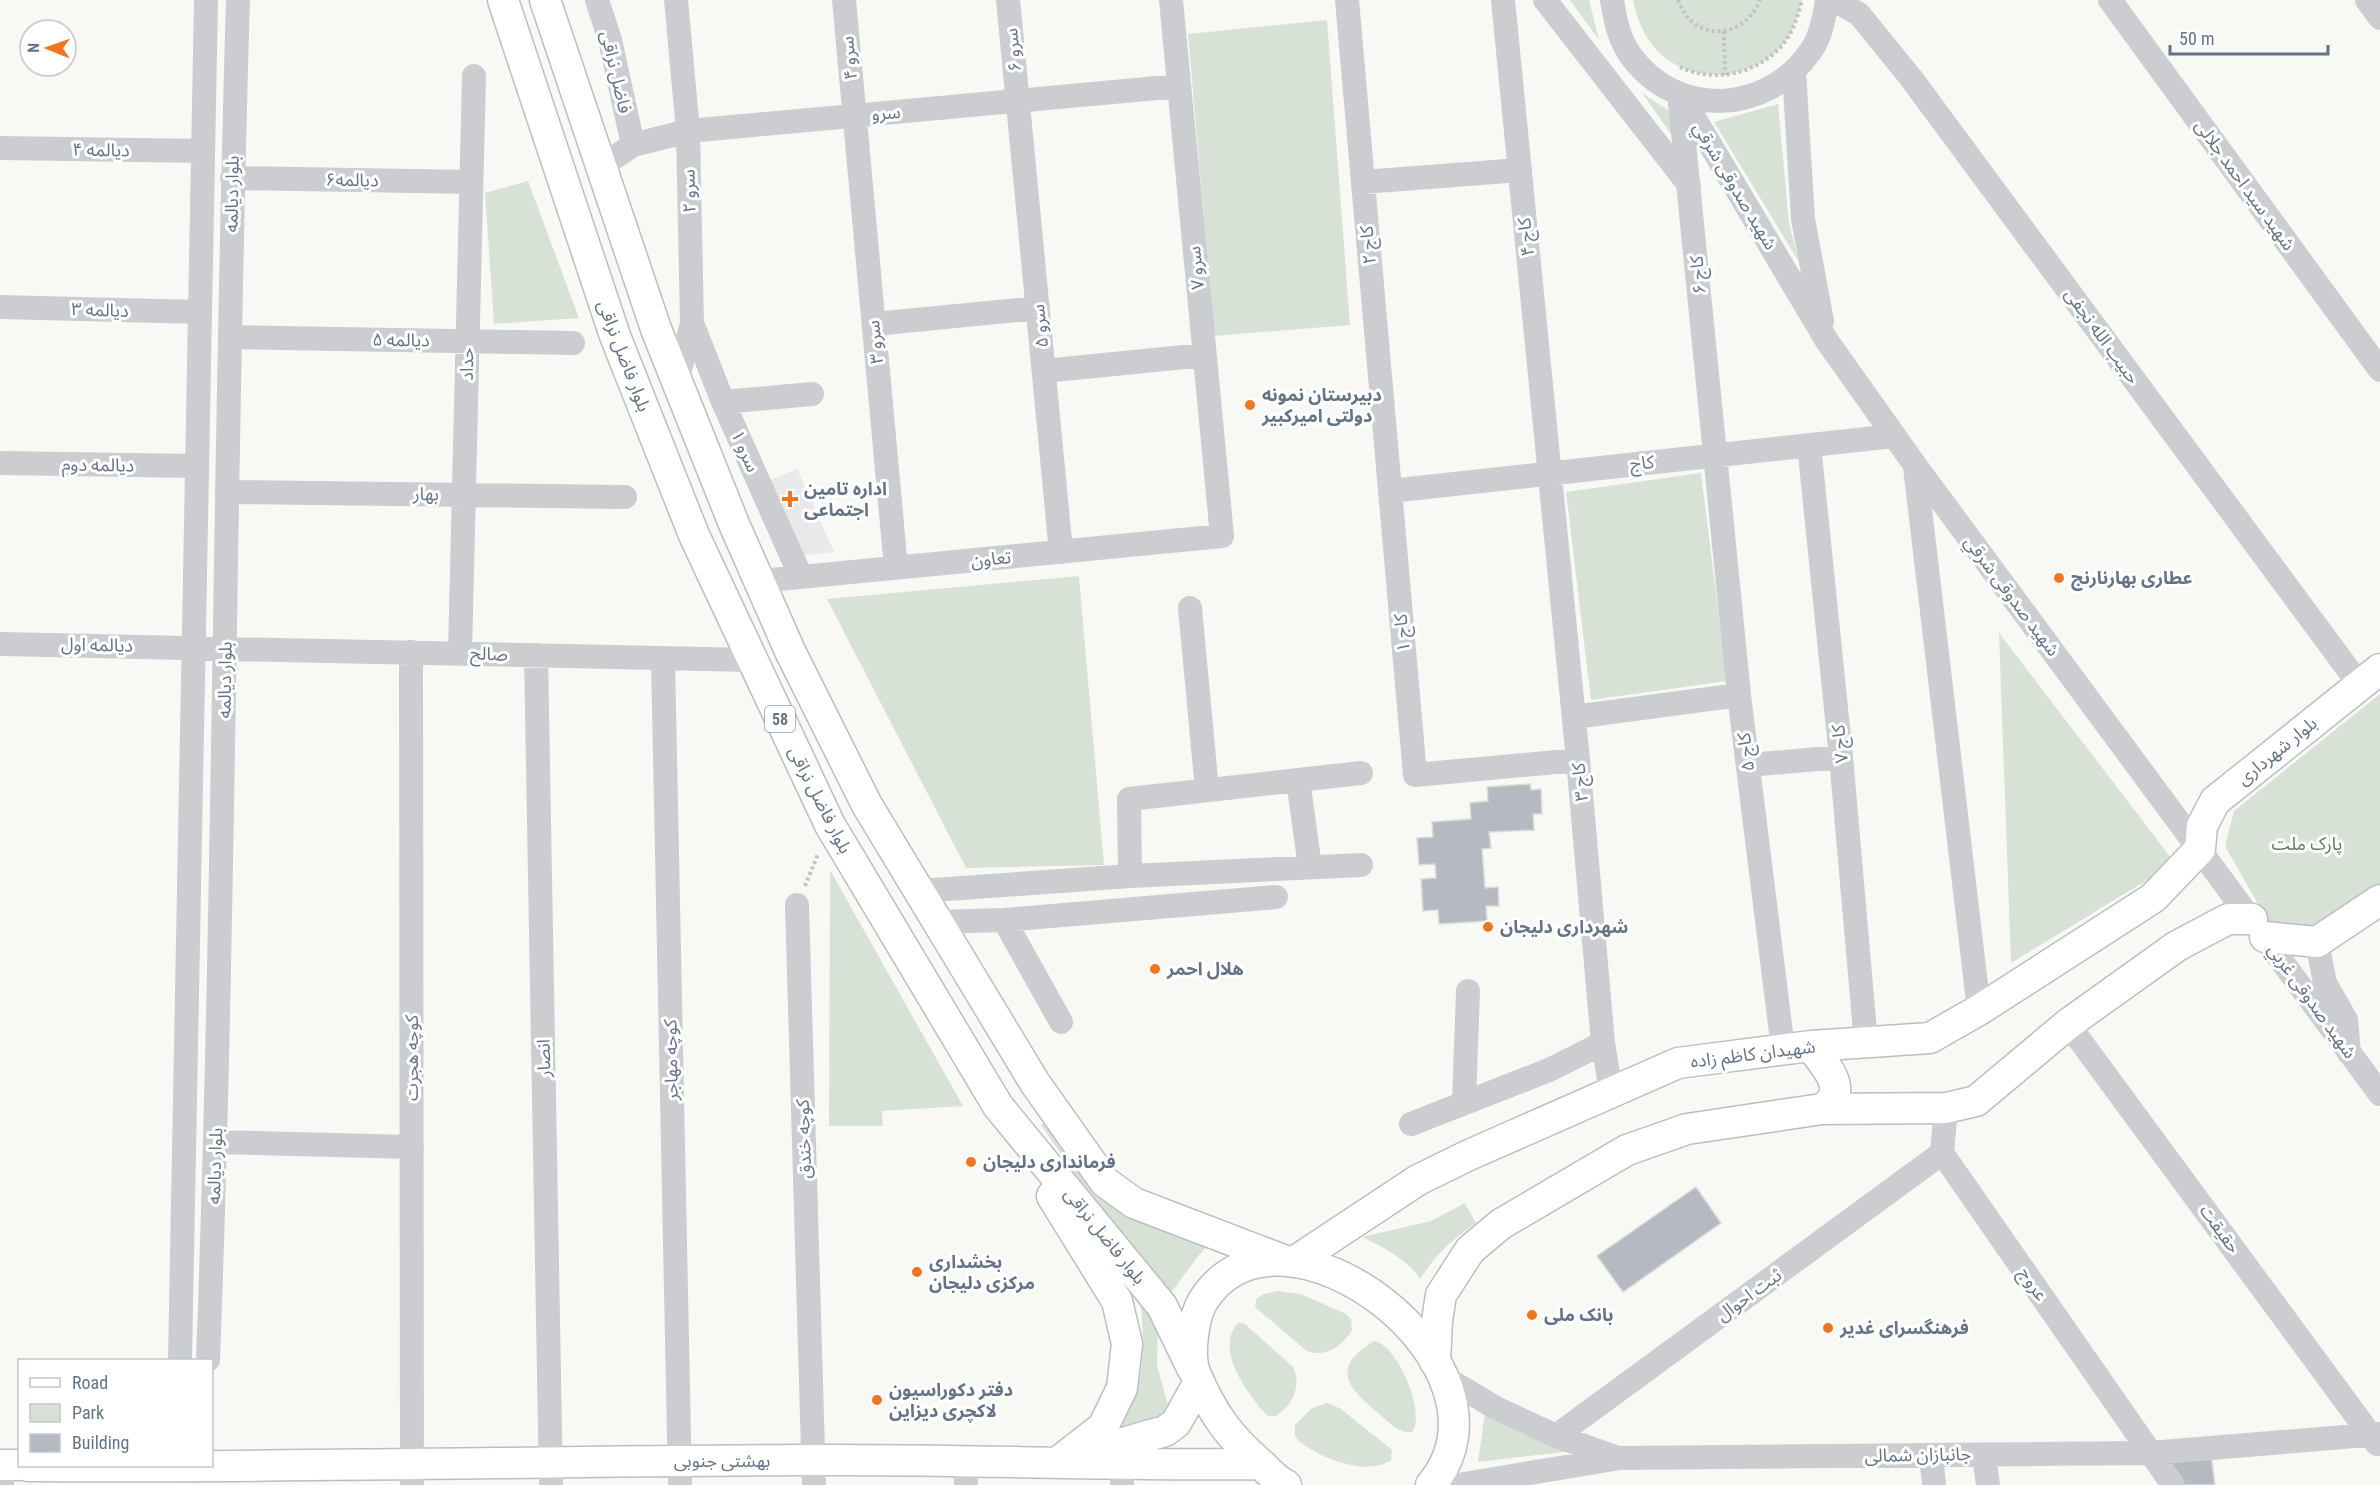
<svg xmlns="http://www.w3.org/2000/svg" width="2380" height="1485" viewBox="0 0 2380 1485" font-family="'Roboto Condensed','Noto Sans Arabic',sans-serif">
	<rect width="100%" height="100%" fill="#f8f9f5"/>
	<path fill="#e9e9e9" d="M797,469L834,552L796,556L764,483Z"/>
	<path fill="#d8e1d6" d="M1570,0H1589L1599,40Z
		M1633,0H1802C1798,15 1794,30 1784,43C1750,85 1679,87 1648,39C1640,27 1636,14 1633,0Z
		M1327,20L1350,325L1214,336L1188,34Z
		M1642,93L1672,113L1676,141Z
		M1778,104L1789,223L1799,262L1714,122Z
		M528,181L579,318L494,324L485,193Z
		M1701,473L1727,681L1591,700L1566,492Z
		M1079,576L1104,865L966,868L827,599Z
		M1999,633L2175,863L2011,963Z
		M2380,694V897L2323,936L2270,925L2225,846L2234,811Z
		M830,870L963,1106L882,1111L883,1126H829Z
		M1047,1121L1211,1242L1199,1255L1170,1294L1089,1195L1041,1125Z
		M1465,1203L1476,1223C1453,1239 1435,1255 1420,1279C1407,1259 1383,1247 1362,1237L1431,1221Z
		M1278,1291L1301,1294L1346,1314L1351,1319L1352,1330C1342,1346 1327,1358 1307,1351L1255,1307L1257,1298L1264,1294Z
		M1139,1297L1158,1322L1157,1366L1170,1412L1166,1421L1106,1434C1115,1421 1130,1406 1136,1391C1145,1368 1144,1320 1139,1297Z
		M1238,1323L1245,1324L1293,1367C1302,1386 1293,1405 1276,1416H1268L1264,1412C1247,1392 1214,1349 1238,1323Z
		M1374,1341C1396,1343 1427,1412 1412,1432C1398,1434 1387,1420 1377,1412C1346,1387 1331,1367 1374,1341Z
		M1328,1403L1341,1409L1392,1450L1391,1460C1367,1477 1318,1458 1298,1440L1295,1436V1425L1312,1408Z
		M1485,1413L1523,1434L1580,1450L1478,1462Z"/>
	<path fill="#b5bac2" stroke="#dadad8" stroke-width="1.5" d="M1530,784L1531,790L1541,789L1542,814H1533L1534,830L1489,832L1491,848L1482,849L1485,888L1498,887L1499,906H1486L1487,921L1439,924L1438,910L1423,911L1421,879L1436,878L1435,864L1419,865L1417,838L1433,837L1432,822L1471,819L1470,803L1488,801L1487,787Z
		M1696,1187L1721,1223L1623,1292L1597,1256Z
		M2153,1455H2211L2215,1485H2175Z"/>
	<g fill="none" stroke-linecap="round" stroke-linejoin="round">
		<defs>
			<path id="major" d="M503,0L615,336L694,535L830,825L998,1106L1162,1306L1192,1368
				M545,0L656,329L734,524L790,651L867,805L1035,1083L1105,1182L1134,1203L1283,1260
				M2265,937L2317,942L2380,900
				M1811,1046C1825,1067 1851,1089 1822,1109
				M1052,1196L1117,1301L1127,1344L1122,1388L1103,1427L1058,1462
				M1294,1262L1418,1180L1469,1155L1678,1063L1811,1046L1930,1038L1979,1010L2153,898L2200,849L2202,826L2215,801L2380,669
				M1435,1362L1437,1321L1441,1295L1470,1250L1501,1224L1627,1150L1687,1129L1822,1109L1946,1108L1976,1101L2068,1024L2177,946L2228,919H2252
				M1081,1455L1165,1431L1176,1423L1199,1382
				M0,1465H20
				M28,1466C288,1468 548,1461 808,1460C959,1459 1109,1466 1260,1464
				M1286,1485C1277,1481 1269,1472 1262,1465C1230,1438 1212,1413 1196,1375C1188,1358 1193,1317 1203,1301C1280,1177 1530,1367 1431,1485"/>
		</defs>
		<use href="#major" stroke="#bbbec3" stroke-width="33"/>
		<path stroke="#c1c3c6" stroke-width="4" stroke-dasharray="3 3" stroke-linecap="butt" d="M1678,0C1692,43 1745,40 1760,0
			M1724,31L1725,75
			M1680,67C1715,84 1760,73 1784,43C1794,30 1798,15 1802,0
			M805,886L818,854"/>
		<path stroke="#cbcdd1" stroke-width="24" d="M597,0L610,40L633,145
			M676,0L688,131L692,323L677,381
			M844,0L896,568
			M1008,0L1061,552
			M1347,0L1415,775L1578,760
			M1503,0L1578,760L1603,1043L1611,1091
			M1545,0L1689,185
			M1612,0C1615,19 1619,40 1631,56C1677,119 1767,114 1810,52C1821,37 1824,18 1827,0
			M1834,0L1859,14L1911,78L2359,684
			M2110,0L2380,370
			M2367,0L2380,18
			M1794,72L1803,219L1822,321
			M1680,94L1827,341L1915,465L2380,1094
			M1680,103L1739,695L1783,1049
			M0,148L203,151
			M602,166L633,145L688,131L1179,86
			M232,178L471,182
			M1363,182L1520,170
			M0,307L200,312
			M692,323L723,402L801,577
			M874,324L1038,308
			M230,337L573,343
			M1044,371L1204,355
			M723,402L812,394
			M1809,445L1841,757L1866,1043
			M0,463L197,466
			M1915,467L1979,1010
			M1390,491L1894,436
			M227,492L625,497
			M759,581L1222,536L1171,0
			M1190,608L1207,790
			M0,644L752,660
			M411,652L412,1485
			M460,653L474,76
			M536,655L551,1485
			M663,659L680,1485
			M1574,717L1739,695
			M1748,765L1841,757
			M1298,780L1310,867
			M1130,876L1129,799L1361,773
			M919,891L1130,876L1361,865
			M797,905L814,1485
			M1004,920L1061,1022
			M938,922L1004,920L1276,897
			M2317,942L2325,983L2346,1020L2349,1053
			M2068,1024L2377,1444
			M1464,1101L1468,991
			M1946,1108L1942,1153L2173,1485
			M1411,1124L1549,1070L1603,1043
			M216,1142L412,1147
			M180,1360L206,0
			M208,1360C225,907 224,453 238,0
			M1444,1377L1496,1408L1556,1436L1618,1458
			M1556,1436L1942,1153
			M1931,1455L1934,1485
			M1984,1455L1988,1485
			M965,1462L966,1485
			M2,1485V1465
			M1122,1485V1465
			M1458,1485L1620,1458L2150,1453L2380,1434"/>
		<use href="#major" stroke="#fff" stroke-width="30"/>
	</g>
	<g fill="#f2741c" stroke="#fff" stroke-width="2">
		<circle cx="1250" cy="405" r="6"/>
		<path d="M787 490h6v6h6v6h-6v6h-6v-6h-6v-6h6z"/>
		<circle cx="2059" cy="578" r="6"/>
		<circle cx="1488" cy="927" r="6"/>
		<circle cx="1155" cy="969" r="6"/>
		<circle cx="971" cy="1162" r="6"/>
		<circle cx="917" cy="1272" r="6"/>
		<circle cx="1532" cy="1315" r="6"/>
		<circle cx="1828" cy="1328" r="6"/>
		<circle cx="877" cy="1400" r="6"/>
	</g>
	<g text-anchor="middle" stroke-width="6" stroke-linejoin="round" paint-order="stroke">
		<rect fill="#fff" stroke="#939dac" stroke-width="1.5" x="765" y="706" width="30" height="26" rx="4.5"/>
		<g font-size="16" font-weight="bold" fill="#657389">
			<text x="780" y="725">58</text>
		</g>
		<g font-size="18" fill="#657389" stroke="#fff">
			<text transform="translate(1013 50) rotate(-95)" y="6">سرو ۶</text>
			<text transform="translate(849 58) rotate(-95)" y="6">سرو ۴</text>
			<text transform="translate(616 72) rotate(77)" y="6">فاضل نراقی</text>
			<text transform="translate(886 113) rotate(-5)" y="6">سرو</text>
			<text transform="translate(101 150) rotate(1)" y="6">دیالمه ۴</text>
			<text transform="translate(352 180) rotate(1)" y="6">دیالمه۶</text>
			<text transform="translate(2245 185) rotate(54)" y="6">شهید سید احمد جلالی</text>
			<text transform="translate(1735 186) rotate(59)" y="6">شهید صدوقی شرقي</text>
			<text transform="translate(689 191) rotate(-91)" y="6">سرو ۲</text>
			<text transform="translate(232 194) rotate(-89)" y="6">بلوار دیالمه</text>
			<text transform="translate(1526 237) rotate(-96)" y="6">کاج ۴</text>
			<text transform="translate(1368 245) rotate(-95)" y="6">کاج ۲</text>
			<text transform="translate(1196 268) rotate(-95)" y="6">سرو ۷</text>
			<text transform="translate(1698 275) rotate(-95)" y="6">کاج ۶</text>
			<text transform="translate(100 310) rotate(2)" y="6">دیالمه ۳</text>
			<text transform="translate(1040 326) rotate(-96)" y="6">سرو ۵</text>
			<text transform="translate(2102 336) rotate(54)" y="6">حبیب الله نجفی</text>
			<text transform="translate(401 340) rotate(1)" y="6">دیالمه ۵</text>
			<text transform="translate(875 342) rotate(-95)" y="6">سرو ۳</text>
			<text transform="translate(624 356) rotate(69)" y="6">بلوار فاضل نراقی</text>
			<text transform="translate(467 364) rotate(-89)" y="6">حداد</text>
			<text transform="translate(745 451) rotate(66)" y="6">سرو ۱</text>
			<text transform="translate(1642 463) rotate(-6)" y="6">کاج</text>
			<text transform="translate(98 465) rotate(1)" y="6">دیالمه دوم</text>
			<text transform="translate(426 494) rotate(1)" y="6">بهار</text>
			<text transform="translate(991 559) rotate(-6)" y="6">تعاون</text>
			<text transform="translate(2012 596) rotate(53)" y="6">شهید صدوقی شرقي</text>
			<text transform="translate(1402 633) rotate(-95)" y="6">کاج ۱</text>
			<text transform="translate(97 645) rotate(1)" y="6">دیالمه اول</text>
			<text transform="translate(489 654) rotate(2)" y="6">صالح</text>
			<text transform="translate(225 680) rotate(-89)" y="6">بلوار دیالمه</text>
			<text transform="translate(1840 744) rotate(-96)" y="6">کاج ۷</text>
			<text transform="translate(2277 751) rotate(-39)" y="6">بلوار شهرداری</text>
			<text transform="translate(1746 752) rotate(-97)" y="6">کاج ۵</text>
			<text transform="translate(1580 782) rotate(-95)" y="6">کاج ۳</text>
			<text transform="translate(820 800) rotate(63)" y="6">بلوار فاضل نراقی</text>
			<text transform="translate(2312 1001) rotate(54)" y="6">شهید صدوقی غربي</text>
			<text transform="translate(1753 1054) rotate(-7)" y="6">شهیدان کاظم زاده</text>
			<text transform="translate(412 1058) rotate(-90)" y="6">کوچه هجرت</text>
			<text transform="translate(544 1058) rotate(-91)" y="6">انصار</text>
			<text transform="translate(671 1060) rotate(-91)" y="6">کوچه مهاجر</text>
			<text transform="translate(804 1139) rotate(-92)" y="6">کوچه خندق</text>
			<text transform="translate(215 1166) rotate(-88)" y="6">بلوار دیالمه</text>
			<text transform="translate(2220 1229) rotate(54)" y="6">حقیقت</text>
			<text transform="translate(1105 1236) rotate(51)" y="6">بلوار فاضل نراقی</text>
			<text transform="translate(2033 1284) rotate(55)" y="6">عروج</text>
			<text transform="translate(1749 1295) rotate(-36)" y="6">ثبت احوال</text>
			<text transform="translate(1918 1455) rotate(-1)" y="6">جانبازان شمالی</text>
			<text x="722" y="1467">بهشتی جنوبی</text>
		</g>
		<g font-size="18" font-weight="bold" fill="#657389" stroke="#fff" text-anchor="start">
			<text x="1262" y="401">دبیرستان نمونه<tspan x="1262" dy="21">دولتی امیرکبیر</tspan></text>
			<text x="804" y="495">اداره تامین<tspan x="804" dy="21">اجتماعی</tspan></text>
			<text x="2071" y="584">عطاری بهارنارنج</text>
			<text x="1500" y="933">شهرداری دلیجان</text>
			<text x="1167" y="975">هلال احمر</text>
			<text x="983" y="1168">فرمانداری دلیجان</text>
			<text x="929" y="1268">بخشداری<tspan x="929" dy="21">مرکزی دلیجان</tspan></text>
			<text x="1544" y="1321">بانک ملی</text>
			<text x="1840" y="1334">فرهنگسرای غدیر</text>
			<text x="889" y="1396">دفتر دکوراسیون<tspan x="889" dy="21">لاکچری دیزاین</tspan></text>
		</g>
		<g font-size="18" fill="#617a60" stroke="#fff">
			<text x="2307" y="850">پارک ملت</text>
		</g>
	</g>
	<rect x="18" y="1359" width="195" height="108" fill="#ffffff" stroke="#c1c7d0" stroke-width="1.5"/>
	<rect x="30" y="1378" width="30" height="9" fill="#ffffff" stroke="#c1c7d0" stroke-width="1.5"/>
	<text x="72" y="1389" font-size="18" fill="#657389">Road</text>
	<rect x="30" y="1404" width="30" height="18" fill="#d8e1d6" stroke="#c1c7d0" stroke-width="1.5"/>
	<text x="72" y="1419" font-size="18" fill="#657389">Park</text>
	<rect x="30" y="1434" width="30" height="18" fill="#b5bac2" stroke="#c1c7d0" stroke-width="1.5"/>
	<text x="72" y="1449" font-size="18" fill="#657389">Building</text>
	<g transform="translate(48 48) rotate(271)"><circle r="28" fill="#ffffff" stroke="#c1c7d0" stroke-width="1.5"/>
	<path d="M0-4.5L10 22L0 15L-10 22Z" fill="#f2741c"/>
	<text y="-9" font-size="16" font-weight="bold" text-anchor="middle" fill="#657389">N</text>
	</g>
	<path d="M2170 45v9h158v-9" fill="none" stroke="#657389" stroke-width="3"/>
	<text x="2179" y="45" font-size="18" fill="#657389" stroke="#ffffff" stroke-width="4.5" paint-order="stroke">50 m</text>
</svg>
